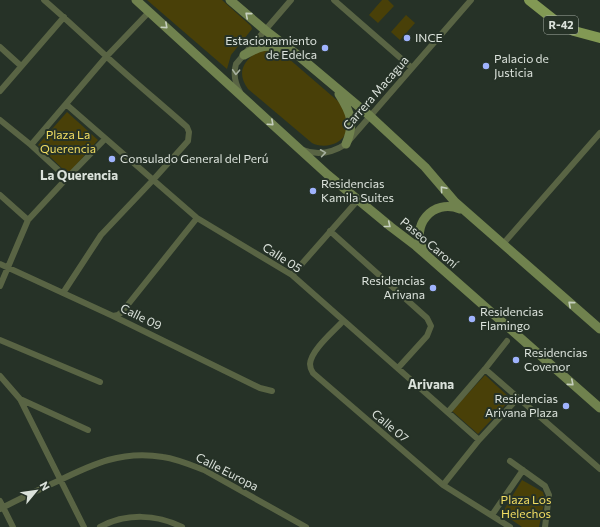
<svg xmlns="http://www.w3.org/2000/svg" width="600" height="527" viewBox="0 0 600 527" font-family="Commissioner,sans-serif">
	<rect width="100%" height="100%" fill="#263227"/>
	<path fill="#494008" d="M147,0H222L251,26L252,29L231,55L227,69Z
		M382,0H388L394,6L378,23L369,15Z
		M406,15L415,23L400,40L391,32Z
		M261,49L281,52L339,102C342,105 346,109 346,113C347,117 348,127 346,132C342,145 323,149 312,143L248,89C235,71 245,60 261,49Z
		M67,112L98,140L68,174L38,145Z
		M485,375L511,399L478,434L452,411Z
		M522,480L543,492L545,499L539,527H522L502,513Z"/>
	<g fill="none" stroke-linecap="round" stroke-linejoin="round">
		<path stroke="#596444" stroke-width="6" d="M44,0C65,18 85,37 106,56C132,80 160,103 187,127L189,132L188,141L153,180L101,235L63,293
			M334,0L412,68
			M0,47L21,66
			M0,91L64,17
			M240,92C235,83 233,74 236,64L291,0
			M67,105L197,218L292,275L479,440
			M0,120L31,145L67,178
			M31,145L106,57L149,12
			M303,150C318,156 332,153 346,144L471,0
			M0,195L28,220
			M330,231L427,318L431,326L427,336L398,368
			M503,244L600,133
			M0,264L113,316L260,388L272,391
			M292,275L358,200
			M0,286L28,220L67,178L105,139
			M113,316L118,315L122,312L197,218
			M343,321C333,332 311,350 310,364C310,368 311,370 313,373L443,485L510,527
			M0,340L100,382
			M485,369L600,469
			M0,376L20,399L84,527
			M20,399L88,430
			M448,412L485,369L507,341
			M510,461L545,486L549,495L545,527
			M443,485L479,440L518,398
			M0,501L13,527
			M0,509C19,499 38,490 58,481C93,464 122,450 163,457C177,459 191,465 204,470L306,527
			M492,515L523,470
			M100,527C126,513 156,514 182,527"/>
		<path stroke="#70824e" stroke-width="9" d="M136,0L328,175L391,227L416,246L600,408
			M230,0L265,30L295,53L370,116L425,167L455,202L600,329
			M244,55C260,46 267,43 286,50
			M339,94C351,113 355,123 346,144
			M424,251C409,226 433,198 460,209"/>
		<path stroke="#829954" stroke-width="10" d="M529,0L558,23L574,31L600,38"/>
	</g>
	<defs><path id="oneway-chevron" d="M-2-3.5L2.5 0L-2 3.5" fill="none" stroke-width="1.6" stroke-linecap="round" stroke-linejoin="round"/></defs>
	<g stroke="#c6cfbf">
		<use href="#oneway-chevron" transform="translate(248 15) rotate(-139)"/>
		<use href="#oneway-chevron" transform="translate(165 26) rotate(42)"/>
		<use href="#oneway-chevron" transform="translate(271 123) rotate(42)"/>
		<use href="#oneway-chevron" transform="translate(443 189) rotate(-131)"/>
		<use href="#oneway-chevron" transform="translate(388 225) rotate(39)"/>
		<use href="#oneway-chevron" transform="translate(571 304) rotate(-139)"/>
		<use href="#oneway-chevron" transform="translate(571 383) rotate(41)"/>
	</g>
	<g stroke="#a7b09f">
		<use href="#oneway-chevron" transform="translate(236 72) rotate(93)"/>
		<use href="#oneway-chevron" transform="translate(323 153) rotate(-8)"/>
	</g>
	<g fill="#9fb3fd" stroke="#263227" stroke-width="1.5">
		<circle cx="407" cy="38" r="4"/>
		<circle cx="325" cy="48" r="4"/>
		<circle cx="486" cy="66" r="4"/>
		<circle cx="112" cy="159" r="4"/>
		<circle cx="313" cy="191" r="4"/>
		<circle cx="433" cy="288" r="4"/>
		<circle cx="472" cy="319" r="4"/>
		<circle cx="516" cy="360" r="4"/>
		<circle cx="566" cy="406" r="4"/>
	</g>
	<g text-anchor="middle" stroke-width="4" stroke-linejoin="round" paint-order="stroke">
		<rect fill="#263227" stroke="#a5ada5" stroke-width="1" x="544" y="16" width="34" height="18" rx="3"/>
		<g font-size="11" font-weight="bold" fill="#dbe2db">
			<text x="561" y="29">R-42</text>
		</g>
		<g font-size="12" fill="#dbe2db" stroke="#263227" text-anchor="start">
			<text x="415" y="42">INCE</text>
			<text x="317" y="45" text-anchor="end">Estacionamiento<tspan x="317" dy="14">de Edelca</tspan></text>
			<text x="494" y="63">Palacio de<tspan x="494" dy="14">Justicia</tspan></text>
			<text x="120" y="163">Consulado General del Perú</text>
			<text x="321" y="188">Residencias<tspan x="321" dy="14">Kamila Suites</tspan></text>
			<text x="425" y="285" text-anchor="end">Residencias<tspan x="425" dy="14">Arivana</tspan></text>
			<text x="480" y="316">Residencias<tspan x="480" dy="14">Flamingo</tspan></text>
			<text x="524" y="357">Residencias<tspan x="524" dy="14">Covenor</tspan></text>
			<text x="558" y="403" text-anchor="end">Residencias<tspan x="558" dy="14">Arivana Plaza</tspan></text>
		</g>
		<g font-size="12" fill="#dbe2db" stroke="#263227">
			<text transform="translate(376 93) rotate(-49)" y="4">Carrera Macagua</text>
			<text transform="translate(429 243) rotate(40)" y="4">Paseo Caroní</text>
			<text transform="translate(282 258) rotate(33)" y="4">Calle 05</text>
			<text transform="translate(141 317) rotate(26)" y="4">Calle 09</text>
			<text transform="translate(390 426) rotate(40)" y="4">Calle 07</text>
			<text transform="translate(227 472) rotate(27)" y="4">Calle Europa</text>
		</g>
		<g font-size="12" fill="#f3de62" stroke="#263227">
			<text x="68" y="139">Plaza La<tspan x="68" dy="14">Querencia</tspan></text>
			<text x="526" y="504">Plaza Los<tspan x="526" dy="14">Helechos</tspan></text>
		</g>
		<g font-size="13" font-weight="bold" fill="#dbe2db" stroke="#263227">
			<text x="79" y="180">La Querencia</text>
			<text x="431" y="389">Arivana</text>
		</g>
	</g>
	<g transform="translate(36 491) rotate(61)" stroke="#263227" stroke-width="3" paint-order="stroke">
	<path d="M0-3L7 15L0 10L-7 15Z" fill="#dbe2db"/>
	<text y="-6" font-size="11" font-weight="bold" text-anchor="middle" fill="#dbe2db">N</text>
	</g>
</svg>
